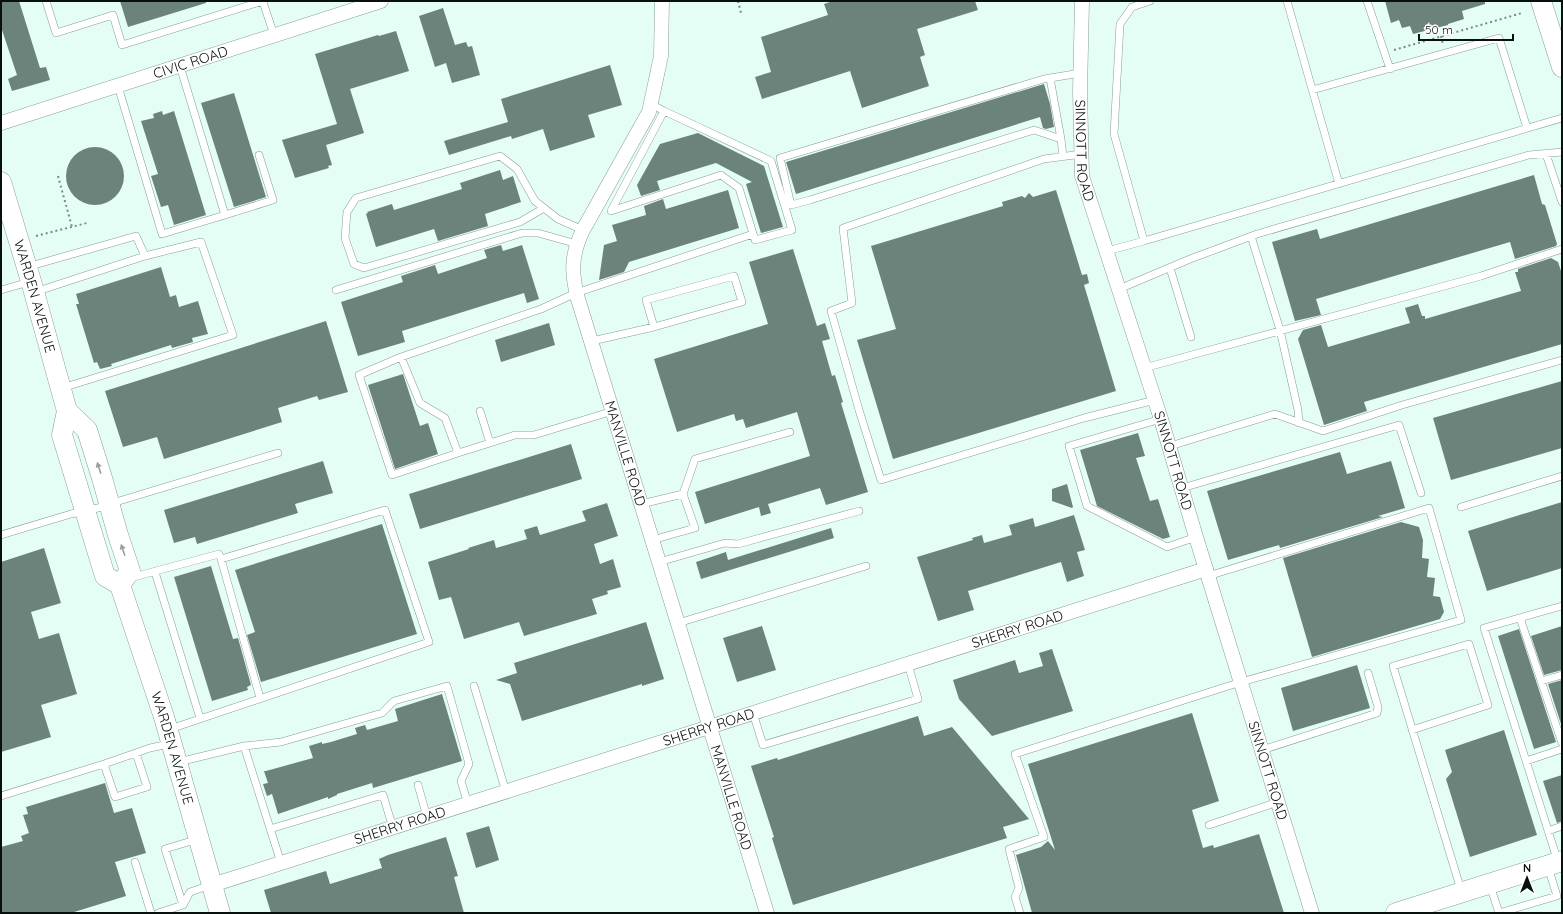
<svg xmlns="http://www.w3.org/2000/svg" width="1563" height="914" viewBox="0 0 1563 914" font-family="Quicksand,sans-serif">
	<rect width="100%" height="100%" fill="#e5fef5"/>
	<path fill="#6c837b" d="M1,1H19L40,68L46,67L50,80L12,91L8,79L17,75L1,27Z
		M120,1H206V3L128,27Z
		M833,1H975L978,10L917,29L925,55L920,57L929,86L862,108L850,71L762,99L755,77L771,72L761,37L828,15L824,4Z
		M1385,1H1485V4L1462,11L1464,19L1448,24V25L1413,34L1410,26L1402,28L1399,20L1391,23Z
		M443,8L455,45L466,42L468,47L472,46L480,75L452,83L446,63L435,67L419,16Z
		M396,31L409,71L350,89L364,133L326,145L332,165L328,166L329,168L295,178L282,140L337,124L315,54L378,35L379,36Z
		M610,65L622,105L588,115L595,137L550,151L543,129L512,139L511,136L449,155L444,141L508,122L501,99Z
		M1044,84L1050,104L1054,127L1046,129L1043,128L1040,117L796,194L786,162Z
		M234,93L266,197L234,207L201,103Z
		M162,111L163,115L174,111L206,215L174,225L168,205L161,207L151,176L158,174L141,121L154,118L153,114Z
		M698,133L764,166L783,227L761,233L746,184L752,182L716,163L657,181L660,190L641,196L637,185L660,144Z
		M66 176a29 29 0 1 1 58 0a29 29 0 1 1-58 0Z
		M500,170L503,180L513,176L521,202L485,214L488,226L438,241L434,229L376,247L366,214L368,213L367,212L392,204L394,210L462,189L460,183Z
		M1534,175L1542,204L1545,205L1557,244L1556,246L1515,259L1510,242L1316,299L1321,315L1295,321L1272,242L1317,229L1320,239Z
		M728,190L739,228L629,262L624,272L599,280L604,245L617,241L612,225L646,215L644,206L663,199L666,209Z
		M1056,190L1082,275L1087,274L1089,283L1084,285L1116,391L893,459L857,340L896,329L871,246L1003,206L1002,202L1022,196L1025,198L1029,193L1033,197Z
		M501,245L503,251L522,245L539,299L527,303L524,293L402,331L405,342L358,356L341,302L403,282L401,276L435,265L438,274L487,258L484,250Z
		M793,249L817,326L825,323L830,339L822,341L832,376L835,375L843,402L841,403L868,492L826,505L820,488L768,504L771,513L761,516L759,507L705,524L695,492L810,456L797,412L746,428L743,419L736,421L734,414L677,432L654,359L768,324L749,262Z
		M1551,258L1558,262L1562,274V344L1364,402L1367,411L1324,425L1298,339L1303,330L1321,325L1328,347L1410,323L1405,308L1418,304L1422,316H1425V319L1521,291L1515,272H1518V269Z
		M161,267L170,297L176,295L179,307L198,301L208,334L192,338L193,342L172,348L171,345L111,364L112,366L100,369L97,362L94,363L76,304H79L76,294Z
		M326,321L348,392L319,400L317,396L278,408L282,422L164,459L157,437L123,447L105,391Z
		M549,323L555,345L501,362L495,340Z
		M403,374L420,426L428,423L438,454L395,469L368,385Z
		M1562,381V448L1451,480L1433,418Z
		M1138,433L1145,456L1136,458L1150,501L1158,499L1170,537L1163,539L1097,506L1080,450Z
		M571,444L582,479L420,529L409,494Z
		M1340,452L1347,474L1391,461L1405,508L1378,516L1383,517L1280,548L1279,545L1228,560L1207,491Z
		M323,461L333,493L295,504L298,513L197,544L195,537L174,543L164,510Z
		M1067,484L1073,507L1072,508L1052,501V489Z
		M1562,502V568L1487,591L1468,531Z
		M607,503L618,536L594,544L600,564L613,559L621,587L607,591L608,594L592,599L597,614L524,636L519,622L464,639L451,597L439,600L428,562L469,549L468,548L494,540L496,548L527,539L524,530L537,526L540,535L586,521L582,511Z
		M1074,515L1085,550L1077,552L1084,576L1067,582L1061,562L968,591L974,610L938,621L917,557L973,540L972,538L982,535L984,543L1012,535L1009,525L1033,518L1035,527Z
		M1401,522L1419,527L1423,540L1422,558L1429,559L1427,577L1435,578L1433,596L1440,597L1444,612L1440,619L1312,657L1283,558Z
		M382,524L417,634L261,682L247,635L255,632L235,570Z
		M831,528L834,538L701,579L696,562L726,552L728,560Z
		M44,548L61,603L31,612L39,639L59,633L77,694L41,705L51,737L1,752V562Z
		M211,566L233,639L238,638L251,685L247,687L248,690L212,701L174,577Z
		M646,622L664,679L642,686V684L522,721L510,684L496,680L517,673L514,663Z
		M762,626L776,670L737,682L723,638Z
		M1562,626V670L1544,675L1531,636Z
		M1519,629L1556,742L1534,749L1498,636Z
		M1052,649L1073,711L992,736L959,699L953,680L1015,660L1019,673L1043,666L1039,653Z
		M1357,665L1370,708L1293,731L1281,688Z
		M1562,680V727L1548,684Z
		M442,694L462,761L373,788L372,783L337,794V795L328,799V797L278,814L272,794L267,796L263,784L268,783L264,771H266L313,758L309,746L322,742V744L331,742L357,734L355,728L365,725L367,730L398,721L395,709Z
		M1192,713L1219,801L1192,810L1203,848L1213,845L1214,848L1259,834L1284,913H1032L1016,855L1041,847L1048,841L1055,850L1028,764Z
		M918,716L924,736L952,727L1029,819L1003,827L1007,838L793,905L772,838L774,837L751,766L777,758L778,760Z
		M1504,730L1537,835L1470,857L1446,779L1452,772L1445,750Z
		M1562,775V821L1557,823L1543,781Z
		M105,783L114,813L132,808L146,853L115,862L126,896L71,913H1V847L23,841L21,836L29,833L23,815L28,814L26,807Z
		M489,826L499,860L476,868L466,833Z
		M446,837L458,876L454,877L464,913H271L264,890L326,871L330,884L382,868L379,859L388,855Z"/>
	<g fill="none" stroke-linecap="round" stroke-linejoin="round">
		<defs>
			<path id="lane" d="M46,1L56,33L113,15L122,45L263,1
				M1150,1L1132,7L1120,24L1114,134L1144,241L1562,118
				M1287,1L1339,184
				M1367,1L1390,69
				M263,2L274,35
				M1050,78L1061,139
				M118,86L162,234L225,215L180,66
				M1312,90L1499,38L1527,128
				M651,104L664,111L771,161L792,230L755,240L739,188L721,175L611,211L664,111
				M1082,154L1044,159L843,228L852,303L831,311L859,410L881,480L1084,418L1155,400
				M1546,154L1562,202
				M1063,157L1061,139L1034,130L810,200L791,205L780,158L1044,79L1081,73
				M544,208L520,222L364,268L354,264L345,238L347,212L356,198L500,156L517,169L535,201L558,219L583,230
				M225,215L273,200L259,155
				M1251,236L1280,330L1298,410L1299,423
				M1107,251L1144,241
				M27,267L136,236L145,256L35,292
				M1170,268L1191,337
				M1119,289L1190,259L1257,234L1529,155L1562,152
				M1,290L29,282
				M336,290L522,233H538L577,244
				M592,341L654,327L742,302L734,276L646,300L654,327
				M401,357L420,403L445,418L458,453L490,443
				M1144,368L1481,276L1562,249
				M62,388L233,335L201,242L145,256
				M480,411L490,443L515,435H534L613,411
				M1161,419L1069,446L1087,506L1167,547L1196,537
				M1170,446L1275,414L1323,431L1402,405L1562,360
				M458,453L392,475L359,375L401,357L541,309L576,293L753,234
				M1182,488L1399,425L1421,493
				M641,504L683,494L695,459L790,432
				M1461,507L1562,476
				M1,535L71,514L111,505L119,501L278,453
				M652,540L695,528L683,494
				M221,559L260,698
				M659,562L725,543L738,544L859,511
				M155,572L200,718
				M130,578L219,554L221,559L385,510L429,642L170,729
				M1520,618L1562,743
				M678,623L866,566
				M1541,681L1562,675
				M474,686L506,792
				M753,713L763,745L918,699L908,664
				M1412,730L1488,705L1469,644L1393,666L1461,890
				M244,746L281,742L382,713L394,701L447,686L469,764L461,781L468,804
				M1262,750L1377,713L1378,707L1368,673
				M136,753L147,787L115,797L104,764L150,748L169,744
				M1526,761L1562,749
				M179,762L244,746L281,863
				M418,785L427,817
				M1,796L104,764
				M1209,825L1278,802
				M270,829L383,795L393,828
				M1548,831L1562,826
				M135,862L151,913
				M1558,862L1484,628L1562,606
				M1490,885L1499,913
				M183,905L165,849L198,839
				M158,913L183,905L190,892L211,885
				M1020,913L1015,897L1019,888L1009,849L1044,837L1015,754L1241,682L1461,620L1429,508L1208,576
				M1499,913L1557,896L1548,867"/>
			<g id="street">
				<path id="s1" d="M662,1L661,56L649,112L583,230C571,255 571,273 578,299L767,913"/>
				<path id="s2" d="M1082,1L1080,92L1082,176L1161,419L1196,537L1312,913"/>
				<path id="s3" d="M1,123L381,1"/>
				<path id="s4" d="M212,885L1206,569"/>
			</g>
			<g id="secondary">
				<path d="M1541,1L1562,67"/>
				<path id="s5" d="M1,182L31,281L67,411L62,435L105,576L120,585L164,717L220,913"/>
				<path d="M67,411L87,430L102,478L118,535L130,571L120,585"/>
				<path d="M1396,913L1562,861"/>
			</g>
		</defs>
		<use href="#lane" stroke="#879d96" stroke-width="8"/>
		<use href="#street" stroke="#879d96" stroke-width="15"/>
		<use href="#secondary" stroke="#879d96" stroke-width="21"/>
		<path stroke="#798983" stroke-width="2" stroke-dasharray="2 3" stroke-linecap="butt" d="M738,1L741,13
			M1441,36L1443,45
			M1394,50L1522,13
			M58,176L72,227
			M36,236L87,223"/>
		<use href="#lane" stroke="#fff" stroke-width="7"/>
		<use href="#street" stroke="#fff" stroke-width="14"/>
		<use href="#secondary" stroke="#fff" stroke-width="20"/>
	</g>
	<defs><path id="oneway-solid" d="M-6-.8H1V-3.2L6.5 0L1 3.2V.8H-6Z"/></defs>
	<g fill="#9c9f9e">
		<use href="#oneway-solid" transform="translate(99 468) rotate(-108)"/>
		<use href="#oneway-solid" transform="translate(123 550) rotate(-109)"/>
	</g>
	<g text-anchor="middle" stroke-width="3" stroke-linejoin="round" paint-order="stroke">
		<g font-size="14" fill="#08100d" stroke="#fff">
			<text dy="5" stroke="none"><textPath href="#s3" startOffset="199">CIVIC ROAD</textPath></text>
			<text dy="5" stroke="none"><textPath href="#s2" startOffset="150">SINNOTT ROAD</textPath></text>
			<text dy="5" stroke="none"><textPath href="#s5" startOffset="119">WARDEN AVENUE</textPath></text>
			<text dy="5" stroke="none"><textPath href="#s1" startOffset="480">MANVILLE ROAD</textPath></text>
			<text dy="5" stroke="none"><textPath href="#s2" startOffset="474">SINNOTT ROAD</textPath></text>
			<text dy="5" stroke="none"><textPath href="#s4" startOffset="845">SHERRY ROAD</textPath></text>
			<text dy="5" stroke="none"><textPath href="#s4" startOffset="521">SHERRY ROAD</textPath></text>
			<text dy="5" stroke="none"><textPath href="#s5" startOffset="599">WARDEN AVENUE</textPath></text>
			<text dy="5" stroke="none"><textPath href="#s2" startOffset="798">SINNOTT ROAD</textPath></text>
			<text dy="5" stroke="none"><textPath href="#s1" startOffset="840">MANVILLE ROAD</textPath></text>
			<text dy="5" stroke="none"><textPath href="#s4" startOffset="197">SHERRY ROAD</textPath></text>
		</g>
	</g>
	<rect width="1563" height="914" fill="none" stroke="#08100d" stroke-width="4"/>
	<g transform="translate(1527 878)" stroke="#ffffff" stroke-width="3" paint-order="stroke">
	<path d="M0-3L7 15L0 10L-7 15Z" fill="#08100d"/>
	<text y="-6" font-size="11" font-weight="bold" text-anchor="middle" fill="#08100d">N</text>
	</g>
	<path d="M1419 34v6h94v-6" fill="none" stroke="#08100d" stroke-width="2"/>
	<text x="1425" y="34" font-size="12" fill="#08100d" stroke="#ffffff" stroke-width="3" paint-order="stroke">50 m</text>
</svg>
